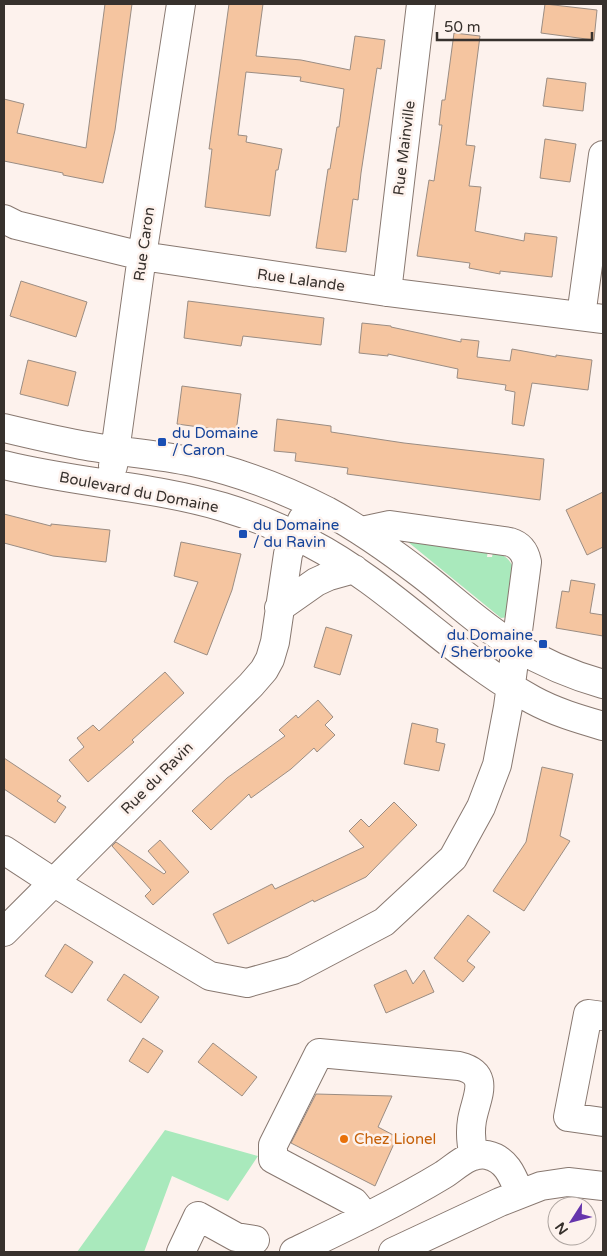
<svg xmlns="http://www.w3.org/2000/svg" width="607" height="1256" viewBox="0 0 607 1256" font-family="'Varela Round',sans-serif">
	<rect width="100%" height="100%" fill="#fdf2ed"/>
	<path fill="#a9e9bc" d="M409,539L488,550L487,557H492L493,552C503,554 509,558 513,567L509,617L501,618L408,542Z
		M165,1130L258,1156L228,1201L172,1176L144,1252H77Z"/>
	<path fill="#f5c5a0" stroke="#9b8d83" d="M105,4H132L115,130L103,183L63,175V173L4,161V99L24,104L17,133L86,148Z
		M229,4H263L256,56L301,60L350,70L355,36L385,40L381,69L377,68L361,173L358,200L353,199L346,252L316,248L328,169H330L337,127H339L344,89L300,81L301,77L246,72L238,135L247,136L246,142L282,149L278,170H276L270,216L205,207L212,149H209Z
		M545,4L597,10L594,40L541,33Z
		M454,33L480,36L466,145L475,146L469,186L481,187L475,231L524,241L525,233L557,237L552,277L500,271V274L469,268L470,263L417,256L429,180L434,181L442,125H439L442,100H445Z
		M547,78L586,83L583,111L543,106Z
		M545,139L576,144L570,182L540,178Z
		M21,281L87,302L76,337L10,316Z
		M188,301L324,318L321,345L243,336L241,346L184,338Z
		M362,323L391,326V327L461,342V339L479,341L477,357L510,361L512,349L556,357V355L592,360L588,390L532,383L524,426L512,424L515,392L505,390L506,385L457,378L458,369L388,354V356L359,353Z
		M28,360L76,372L68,406L20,394Z
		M182,386L241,394L236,432L177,424Z
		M277,419L331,426V432L404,443L544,459L540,500L347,474L348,468L295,461L296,453L274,451Z
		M603,492V547L587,555L566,510Z
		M4,514L51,526V524L110,530L106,562L53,556L4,543Z
		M181,542L241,554L232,590L207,655L174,642L198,582L174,576Z
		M571,580L595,584L590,613L603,615V636L556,628L562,591L569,592Z
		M326,627L352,635L340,675L314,667Z
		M165,672L184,693L132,740L134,742L88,782L69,760L84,747L77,738L93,725L99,731Z
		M318,700L333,717L325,725L335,735L317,752L314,748L291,769L251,798L249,794L211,830L192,811L227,778L285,736L279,730L296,715L298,718Z
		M412,723L438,729L436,742L445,744L439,771L404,764Z
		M4,758L61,796L57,801L66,807L55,823L4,789Z
		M542,767L573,774L560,836L570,841L524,911L493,891L526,842Z
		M394,802L417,825L366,877L314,902L313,900L228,944L213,914L272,884L275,889L364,847L349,831L361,819L369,827Z
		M160,840L189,872L153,905L145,896L151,890L112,846L116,842L164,874L166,872L148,851Z
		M468,915L490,932L467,961L475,967L463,982L434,958Z
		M65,944L93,962L72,993L45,976Z
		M406,970L413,984L424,970L434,992L386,1013L374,985Z
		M124,974L159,997L141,1023L107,1000Z
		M143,1038L163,1051L148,1073L129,1061Z
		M213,1043L257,1077L242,1096L198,1062Z
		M316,1094L392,1096L378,1127L397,1137L375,1186L291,1143Z"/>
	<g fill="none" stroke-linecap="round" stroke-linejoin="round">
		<defs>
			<path id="minor" d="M4,219L16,225L142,256L387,292L603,319
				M387,292L421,4
				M581,316L603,155
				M4,428C29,434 55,440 81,445C118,452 156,454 193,462C240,472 284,489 327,511C360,529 391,551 421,574C451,597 478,623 510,643C539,661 571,675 603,684
				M4,465C76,483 152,486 223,507C253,516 282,528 310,543C391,585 452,656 533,700C555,712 579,719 603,726
				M113,466L142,256L181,4
				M279,608L316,582L329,576L354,569
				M4,850L53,882L210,976L247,983L293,970L384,922L453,858L481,807L497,765L508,707L527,562C525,552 520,545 510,542L390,525L362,531
				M4,932L251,685L264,670L270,659L275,642L288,554L302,520
				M603,1016L588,1014L568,1117L603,1122
				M366,1217L354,1202L273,1159V1145L319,1053L459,1066C492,1074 476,1097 472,1120C470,1132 471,1144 474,1156
				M181,1252L198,1216L236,1237L255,1240
				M294,1252C344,1228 395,1204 443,1175C457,1166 469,1152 487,1155C507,1159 513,1177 520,1194
				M393,1252L500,1202L541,1186L568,1182L603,1186"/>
		</defs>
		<use href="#minor" stroke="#887870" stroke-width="30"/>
		<use href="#minor" stroke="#fff" stroke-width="28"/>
	</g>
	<g fill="#1a4fb4" stroke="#fdf2ed" stroke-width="2">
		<rect x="157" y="437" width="10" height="10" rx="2.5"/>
		<rect x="238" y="529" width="10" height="10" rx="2.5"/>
		<rect x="538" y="639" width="10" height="10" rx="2.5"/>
	</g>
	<circle fill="#e8710a" stroke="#fdf2ed" stroke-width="2" cx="344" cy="1139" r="5"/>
	<g text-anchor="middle" stroke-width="5" stroke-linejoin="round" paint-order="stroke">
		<g font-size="15" fill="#37312d" stroke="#fdf2ed">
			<text transform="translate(404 148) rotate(-83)" y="5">Rue Mainville</text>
			<text transform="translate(144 244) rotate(-82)" y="5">Rue Caron</text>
			<text transform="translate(301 280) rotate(8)" y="5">Rue Lalande</text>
			<text transform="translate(139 492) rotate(11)" y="5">Boulevard du Domaine</text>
			<text transform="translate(157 778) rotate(-45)" y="5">Rue du Ravin</text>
		</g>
		<g font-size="15" fill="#164399" stroke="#fdf2ed" text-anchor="start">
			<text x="172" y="438">du Domaine<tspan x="172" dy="17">/ Caron</tspan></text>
			<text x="253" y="530">du Domaine<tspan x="253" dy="17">/ du Ravin</tspan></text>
			<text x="533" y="640" text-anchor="end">du Domaine<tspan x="533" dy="17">/ Sherbrooke</tspan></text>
		</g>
		<g font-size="15" fill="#c56008" stroke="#fdf2ed" text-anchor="start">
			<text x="354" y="1144">Chez Lionel</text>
		</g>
	</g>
	<rect width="607" height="1256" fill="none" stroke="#37312d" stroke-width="10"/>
	<g transform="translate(572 1221) rotate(234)"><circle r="24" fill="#fdf2ed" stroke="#aea5a0"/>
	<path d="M0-4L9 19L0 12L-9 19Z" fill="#6535ac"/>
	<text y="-8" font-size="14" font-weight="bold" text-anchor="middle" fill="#37312d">N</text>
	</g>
	<path d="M437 32v8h155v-8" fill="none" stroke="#37312d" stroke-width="2.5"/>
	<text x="444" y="32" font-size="15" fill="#37312d" stroke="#fdf2ed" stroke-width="4" paint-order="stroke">50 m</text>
</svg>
